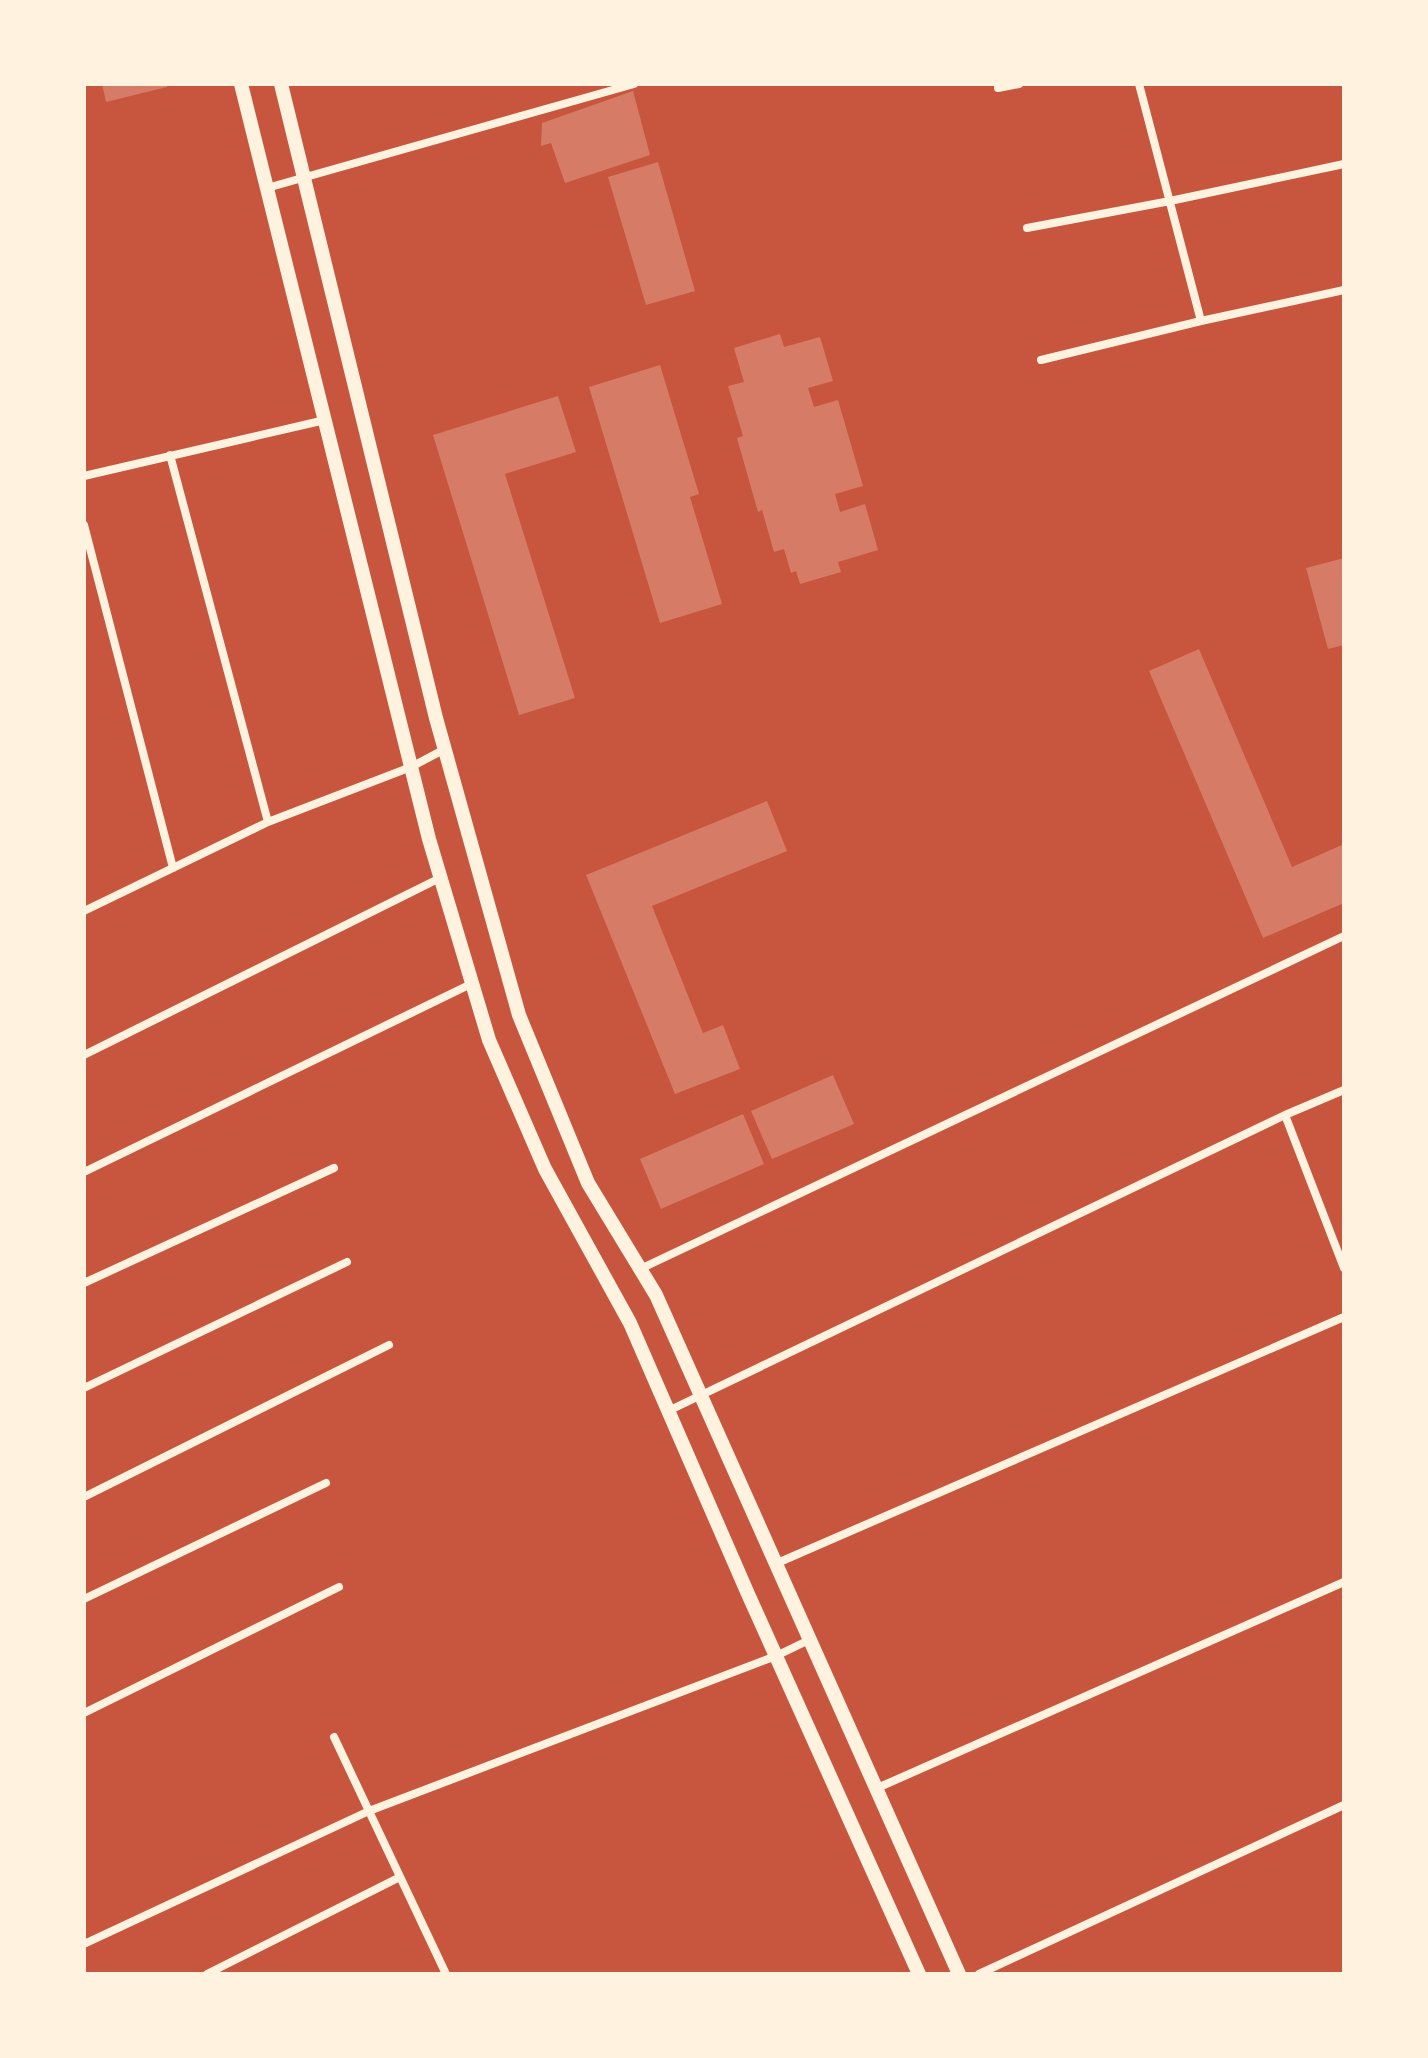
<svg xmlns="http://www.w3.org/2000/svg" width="1428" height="2058" font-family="Cabin,sans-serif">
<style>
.building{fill:#d67c66}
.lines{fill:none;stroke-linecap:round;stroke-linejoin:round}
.minor{stroke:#fff3e0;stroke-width:8}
.tertiary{stroke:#fff3e0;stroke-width:14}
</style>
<rect width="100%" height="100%" fill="#c8553d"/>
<path class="building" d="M102,84H167V87L106,102Z
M633,91L650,155L565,183L551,143L541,146L542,123Z
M658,162L695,291L646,305L608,177Z
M780,334L784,347L820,337L833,381L808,388L814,407L838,400L863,486L835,494L840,512L865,504L878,550L838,562L841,572L800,584L796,571L791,573L784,549L774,552L762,510L758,512L737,438L743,436L728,386L744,382L734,348Z
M660,365L699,494L690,497L722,604L660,623L589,387Z
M558,396L576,452L505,474L575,698L519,715L433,435Z
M1344,558V645L1328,649L1306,568Z
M1199,649L1292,867L1344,844V903L1263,938L1149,671Z
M767,801L787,851L652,906L703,1033L723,1025L740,1069L675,1094L586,875Z
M833,1075L854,1124L772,1159L751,1111Z
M743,1114L764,1164L661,1209L640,1159Z"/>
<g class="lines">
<path class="minor" d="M1139,84L1201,321
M998,88L1019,84
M267,188L634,84
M1027,228L1170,201L1344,164
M1041,360L1201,321L1344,290
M170,455L268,822
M84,476L325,420
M84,525L173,868
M84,911L268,822L411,767L445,749
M84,1055L440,878
M1285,1115L1344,1268
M84,1172L471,984
M640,1269L1344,936
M84,1283L334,1168
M84,1388L347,1262
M668,1411L1285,1115L1344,1090
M84,1497L389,1345
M775,1564L1344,1317
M84,1599L326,1483
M84,1713L339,1587
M334,1737L446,1974
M875,1789L1344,1582
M84,1944L369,1811L776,1656L809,1640
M207,1974L400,1877
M979,1974L1344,1805"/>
<path class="tertiary" d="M241,84L429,839L489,1040L545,1169L630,1323L748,1594L919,1974
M281,84L436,718L519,1015L588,1183L656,1295L959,1974"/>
</g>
<rect width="1428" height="2058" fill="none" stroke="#fff3e0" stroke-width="172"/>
</svg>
